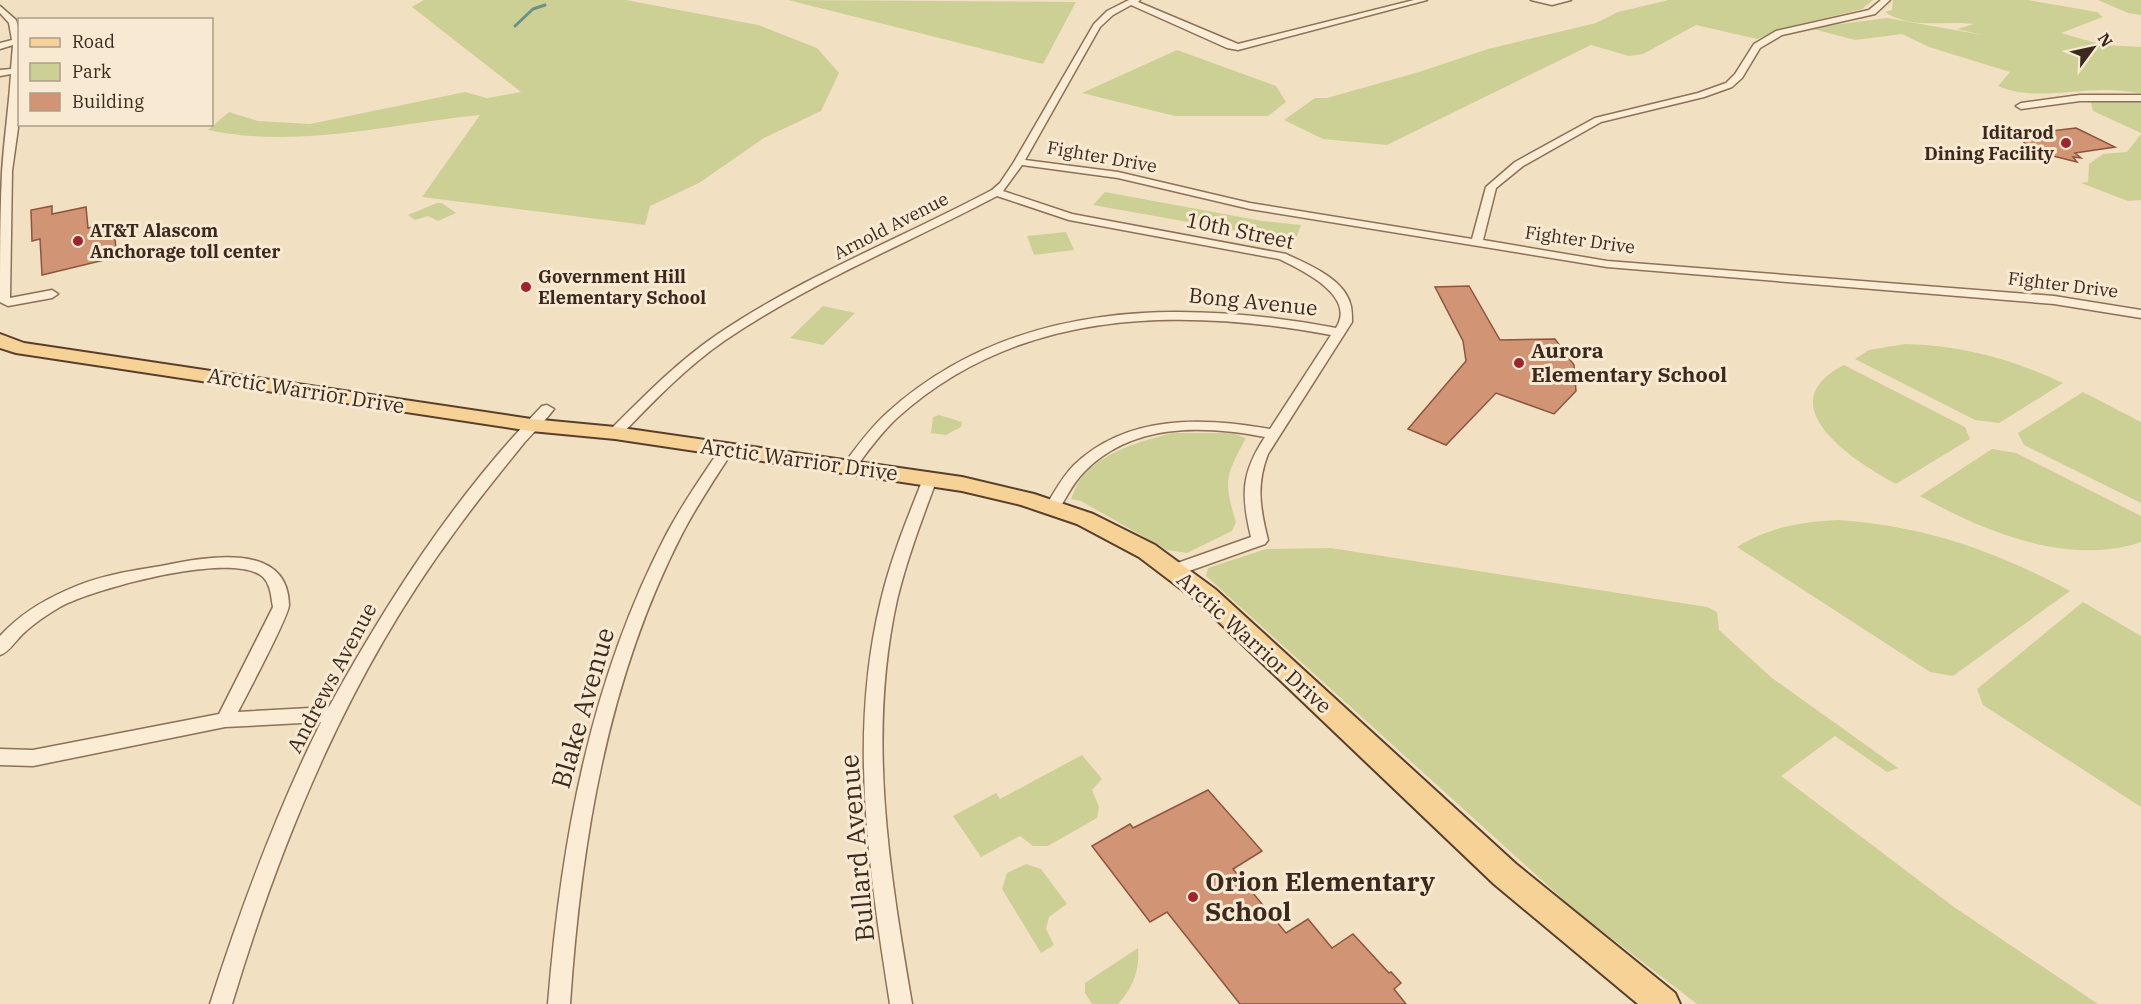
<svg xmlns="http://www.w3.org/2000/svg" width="2141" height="1004" font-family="'IBM Plex Serif',serif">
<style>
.green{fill:#cdd095}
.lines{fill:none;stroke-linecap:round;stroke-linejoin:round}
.stream{stroke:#6a9285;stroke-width:3}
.building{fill:#d19575;stroke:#8d563c;stroke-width:1.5}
.street-casing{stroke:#8c7058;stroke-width:3}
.primary-casing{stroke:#593e2c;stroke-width:4}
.street{fill:#fbedd5;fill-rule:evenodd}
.primary{fill:#f6d297;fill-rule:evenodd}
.poi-dot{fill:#9f242d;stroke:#f8ead2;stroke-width:2}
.labels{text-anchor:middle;stroke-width:6;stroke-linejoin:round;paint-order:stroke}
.far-poi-label{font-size:18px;font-weight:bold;fill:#3b291d;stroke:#f8ead2;text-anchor:start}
.far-street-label{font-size:18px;fill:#3b291d;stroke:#f8ead2}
.street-label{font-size:21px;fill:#3b291d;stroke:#f8ead2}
.poi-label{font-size:21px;font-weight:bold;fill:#3b291d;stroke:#f8ead2;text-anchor:start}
.near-street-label{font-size:26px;fill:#3b291d;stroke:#f8ead2}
.near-poi-label{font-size:26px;font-weight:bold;fill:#3b291d;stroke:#f8ead2;text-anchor:start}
</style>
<rect width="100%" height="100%" fill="#f1e0c2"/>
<path class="green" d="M424,0H626L758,25L817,48L839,73L821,111L764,138L699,183L650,206L645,225L422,197L480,115C390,124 298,149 208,130L229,112L258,121L310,124L465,92L487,98L521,92L412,7Z
M788,0L1076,2L1043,64Z
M1669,0H1873L1862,9L1781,29L1757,39L1696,25L1643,54L1629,56L1591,45L1387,145L1323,139L1284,120L1315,98H1327L1419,72L1488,49L1596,23L1618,12Z
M1893,0H2028L2097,12L2103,17L2061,33L2103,45L2141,47V93C2130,92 2119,90 2109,90C2072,89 2032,101 1998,86L2010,72L1929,47L1902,34L1855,40L1809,28L1887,18L1983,35L1957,29L1974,24C1945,20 1911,30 1885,12L1892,10Z
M2098,0H2141V15L2128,13Z
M1177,50L1276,86L1286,102L1268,116H1175L1082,93Z
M2091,102H2141V133L2093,111Z
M2141,134V200L2128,201L2081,183L2088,182L2089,164L2103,154L2127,152Z
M1105,192L1262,221L1301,225L1295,241L1093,205Z
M437,203H442L456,213L438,221L428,216L415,220L408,215Z
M1066,232L1074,250L1034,255L1027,236Z
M823,306L855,313L823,345L790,338Z
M1905,344C1961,345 2012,359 2063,383L1999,423L1975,420L1855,359L1869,350Z
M1844,365L1965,427L1970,439L1896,484C1855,462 1766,405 1844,365Z
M2083,392L2141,422V503L2024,445L2018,433Z
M939,415L962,422L961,427L946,435L931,433L933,417Z
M1172,433H1232L1246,438C1226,475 1223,481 1236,522L1232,531L1187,553L1167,550L1081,501L1071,499C1074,492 1077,483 1081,478C1102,452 1141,441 1172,433Z
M1992,449L2016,453L2141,516V542C2069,567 1983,531 1920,496Z
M1838,520C1925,526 1993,550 2070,591L1953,676L1930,672L1737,547C1769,527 1801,522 1838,520Z
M1331,548L1707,607L1717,612L1719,630L1772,678L1898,768L1887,772L1835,736L1781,776L1954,907L2098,1004H1697L1576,911L1206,576L1208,568L1266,549Z
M2083,602L2141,636V807L1983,705L1977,689Z
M1082,755L1102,779L1092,790L1099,807L1097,818L1048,846H1033L1020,836L981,857L953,816L996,793L1000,799Z
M1026,864L1041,869L1067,904L1049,917L1046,929L1054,945L1041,953L1002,889L1007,873Z
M1138,948C1140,970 1133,987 1118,1004H1092L1085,993V983Z"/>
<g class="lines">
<path class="stream" d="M515,26L533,9L545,5"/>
</g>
<path class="building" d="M2076,128L2115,147L2075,153L2081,158L2073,157L2077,162L2041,153L2027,145L2016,135Z
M52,206V214L86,207L88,228L113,222L117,257L42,275L40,239L32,241L31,210Z
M1469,286L1500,340L1555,339L1574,365L1576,391L1554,414L1496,393L1446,445L1408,429L1466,361L1463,341L1435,287Z
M1208,790L1262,851L1233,869L1286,933L1308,919L1332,948L1353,934L1389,973L1391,972L1401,983L1394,989L1406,1004H1240L1167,912L1150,922L1092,846L1130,824L1133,828Z"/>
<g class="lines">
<defs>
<path id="street" d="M1129,0H1140L1138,2L1238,44L1414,0H1427L1238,50L1227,48L1131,5L1113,15L1100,27L1025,160L1118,172L1250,203L1472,239L1486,187L1515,162L1595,118L1698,93L1726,83L1735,74L1754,44L1776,31L1869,10L1881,0H1890L1875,14L1782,35L1760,48L1742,78L1732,87L1704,97L1601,122L1523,166L1496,188L1483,240L1607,261L2054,296L2141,310V318L2054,304L1607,267L1250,209L1118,178L1022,165L1003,191L1072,214L1286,254C1307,264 1343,278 1350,303C1352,308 1352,316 1352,322L1268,454C1256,485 1260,508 1268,540L1265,544L1175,576L1169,574L1167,570L1169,566L1251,537C1241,495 1241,473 1265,437C1202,425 1132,423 1084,472C1073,483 1066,498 1058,511L1053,512L1045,507C1054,493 1062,477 1074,465C1127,414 1203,417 1270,429L1331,335C1180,307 1018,308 897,418C881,433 867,452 854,470H844L842,467L844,464C857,446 871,427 888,412C1013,300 1180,299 1336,328C1357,296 1302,270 1279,259L1069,220L997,196C906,244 809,283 724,341C685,368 653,402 620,436H610L608,433L610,430C643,397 676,363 715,336C801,277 900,239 992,190L1000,183L1014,162L1094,24L1107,11Z
M1531,0H1571L1552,5Z
M0,6L16,20L20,33L18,128L12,171L10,298L52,290L58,294L52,298L8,306L0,302C0,259 0,215 2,172C4,139 9,107 11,74L0,76V70L11,69L13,45L0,49V43L12,40L9,23L0,13Z
M2080,95H2141V101H2080L2021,109L2016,106L2021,103Z
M547,405L554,409C545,421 534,432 524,443C500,473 476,502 454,533C350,674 282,837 232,1004H210C241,907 276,813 321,722L225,727L33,766L0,765V749L33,750L219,714L273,607C271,597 271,585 263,577C233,550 93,589 60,607C48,614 36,622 26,631C17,638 10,652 0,655V636C19,615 42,601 67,590C97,576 129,571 161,566C201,558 288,539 289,605C289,616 246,696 238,712L329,707C388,600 456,494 542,406Z
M727,445L734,449C716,477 697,505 682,534C607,680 581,842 570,1004H548C561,841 590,681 666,535C682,504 703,475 722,446Z
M930,474L937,479C922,519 907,559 897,600C867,736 889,869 912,1004H890C869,869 848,735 881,600C891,558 907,519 923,479Z"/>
<path id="primary" d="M0,334L24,343L531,419L615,427L962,477L1034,494L1093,514L1155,545L1215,589L1516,864L1675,993L1680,1004H1638L1494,884L1197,601L1139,557L1077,524L1021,505L962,491L615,439L531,431L16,353L0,348Z"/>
</defs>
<use href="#street" class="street-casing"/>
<use href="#primary" class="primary-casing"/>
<use href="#street" class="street"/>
<use href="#primary" class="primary"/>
</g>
<g class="poi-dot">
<circle cx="2066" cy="143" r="6"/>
<circle cx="78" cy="241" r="6"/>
<circle cx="526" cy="287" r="6"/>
<circle cx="1519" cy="363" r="6"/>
<circle cx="1193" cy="897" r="6"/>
</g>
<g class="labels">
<g class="far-poi-label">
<text x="2054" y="139" text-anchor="end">Iditarod<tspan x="2054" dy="21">Dining Facility</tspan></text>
<text x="90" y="237">AT&amp;T Alascom<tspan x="90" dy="21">Anchorage toll center</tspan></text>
<text x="538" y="283">Government Hill<tspan x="538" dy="21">Elementary School</tspan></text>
</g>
<g class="far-street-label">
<text transform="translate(1102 157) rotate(10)" y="6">Fighter Drive</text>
<text transform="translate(891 226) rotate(-27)" y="6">Arnold Avenue</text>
<text transform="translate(1580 240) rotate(8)" y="6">Fighter Drive</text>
<text transform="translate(2063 285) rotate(7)" y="6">Fighter Drive</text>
</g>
<g class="street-label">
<text transform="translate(1240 231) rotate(12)" y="7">10th Street</text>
<text transform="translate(1253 302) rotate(6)" y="7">Bong Avenue</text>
<text transform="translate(306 391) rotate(9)" y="7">Arctic Warrior Drive</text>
<text transform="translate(799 460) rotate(8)" y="7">Arctic Warrior Drive</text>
<text transform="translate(1254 643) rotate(42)" y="7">Arctic Warrior Drive</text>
<text transform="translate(332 678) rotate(-62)" y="7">Andrews Avenue</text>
</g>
<g class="poi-label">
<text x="1531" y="358">Aurora<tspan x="1531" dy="24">Elementary School</tspan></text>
</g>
<g class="near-street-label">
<text transform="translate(583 708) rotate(-74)" y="9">Blake Avenue</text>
<text transform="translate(857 848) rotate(-95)" y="9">Bullard Avenue</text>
</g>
<g class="near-poi-label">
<text x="1205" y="891">Orion Elementary<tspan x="1205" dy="30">School</tspan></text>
</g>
</g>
<rect x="18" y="18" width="195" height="108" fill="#f8ead2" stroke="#ac9d8a" stroke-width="1.5"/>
<rect x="30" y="38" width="30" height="9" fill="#f6d297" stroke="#ac9d8a" stroke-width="1.5"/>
<text x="72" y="48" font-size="18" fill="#3b291d">Road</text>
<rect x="30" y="63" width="30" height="18" fill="#cdd095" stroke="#ac9d8a" stroke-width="1.5"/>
<text x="72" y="78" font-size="18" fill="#3b291d">Park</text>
<rect x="30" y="93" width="30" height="18" fill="#d19575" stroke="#ac9d8a" stroke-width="1.5"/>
<text x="72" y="108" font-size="18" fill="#3b291d">Building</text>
<g transform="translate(2093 48) rotate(57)" stroke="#f8ead2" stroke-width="4.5" paint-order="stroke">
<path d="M0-4.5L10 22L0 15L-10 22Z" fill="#3b291d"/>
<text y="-9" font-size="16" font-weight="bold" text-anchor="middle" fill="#3b291d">N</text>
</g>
</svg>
